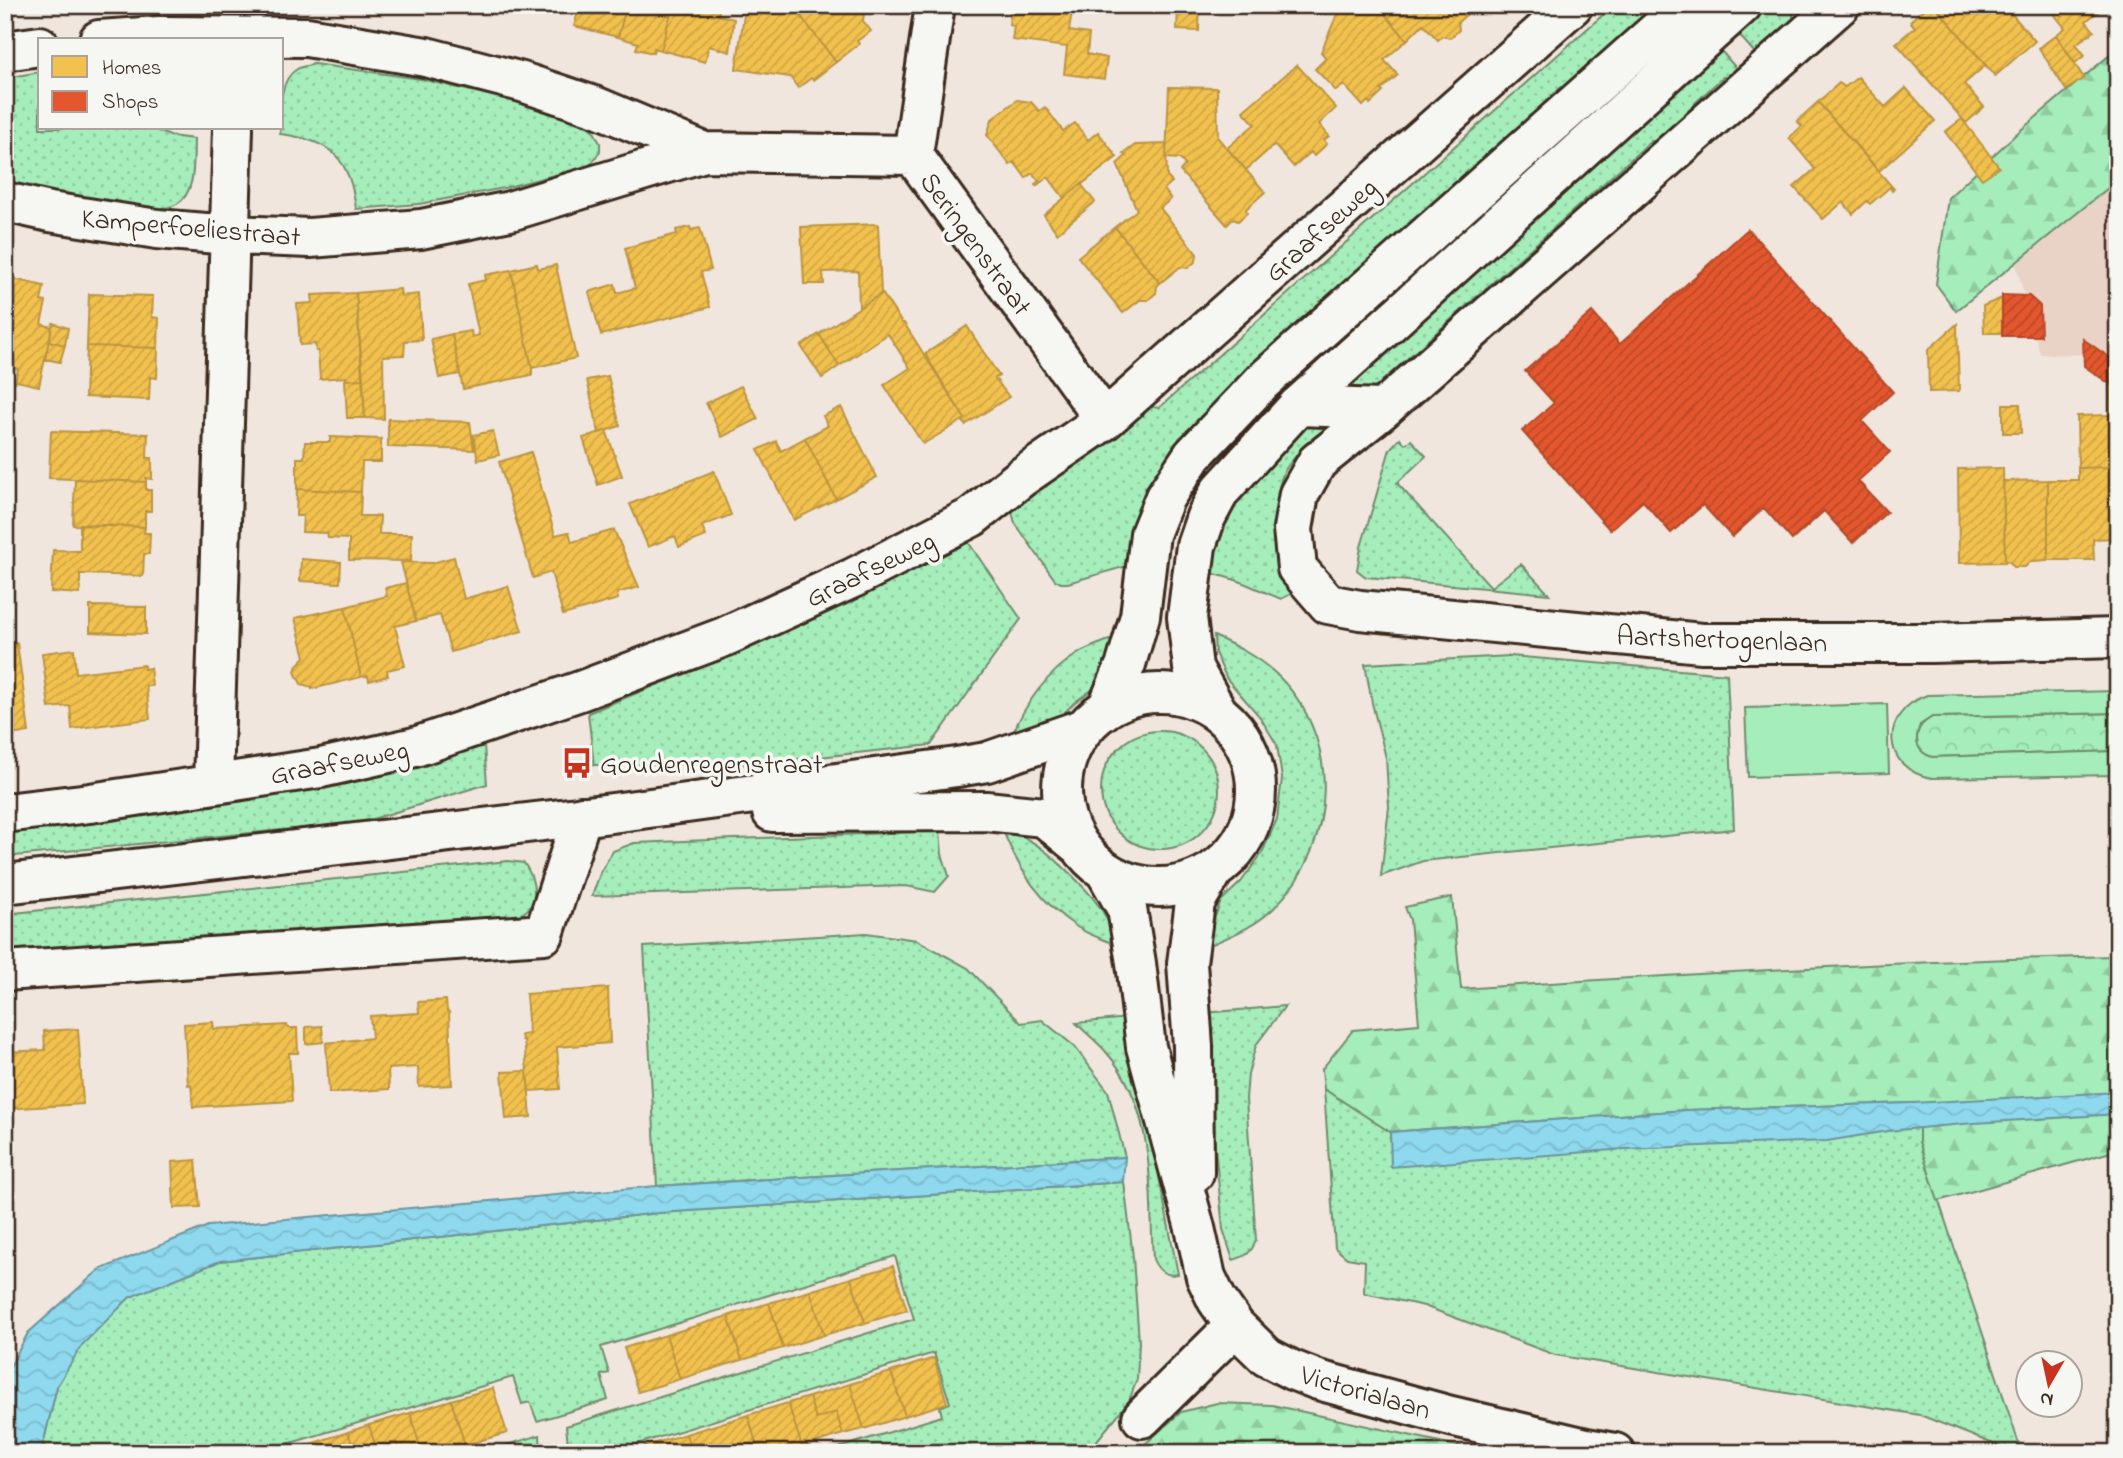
<svg xmlns="http://www.w3.org/2000/svg" width="2123" height="1458" font-family="'Indie Flower',sans-serif">
<style>
.built{fill:#e9d3c6}
.grass{fill:url(#grass-dots);stroke:#708c6c;stroke-width:2}
.forest{fill:url(#forest-firs);stroke:#708c6c;stroke-width:2}
.park{fill:url(#park-crowns);stroke:#708c6c;stroke-width:2}
.garden{fill:#a5edba;stroke:#708c6c;stroke-width:2}
.water{fill:url(#water-waves);stroke:#6d939b;stroke-width:2}
.homes{fill:url(#homes-hatch);stroke:#bb9440;stroke-width:2}
.shops{fill:url(#shops-hatch);stroke:#b14a29;stroke-width:2}
.lines{fill:none;stroke-linecap:round;stroke-linejoin:round}
.minor-casing{stroke:#3b2a1e;stroke-width:44}
.tertiary-casing{stroke:#3b2a1e;stroke-width:44}
.minor{stroke:#f6f6f2;stroke-width:38}
.tertiary{stroke:#f6f6f2;stroke-width:38}
.labels{text-anchor:middle;stroke-width:7;stroke-linejoin:round;paint-order:stroke}
.street-label{font-size:28px;fill:#3b2a1e;stroke:#f6f6f2}
.poi-label{font-size:28px;fill:#3b2a1e;stroke:#f6f6f2;text-anchor:start}
</style>
<defs>
<pattern id="grass-dots" width="8" height="8" patternUnits="userSpaceOnUse" patternTransform="scale(1.75)"><rect width="8" height="8" fill="#a5edba"/><path d="M2 2h.1M6 6h.1" fill="none" stroke="#8fcb9f" stroke-width="1.8" stroke-linecap="round"/></pattern>
<pattern id="forest-firs" width="22" height="20" patternUnits="userSpaceOnUse" patternTransform="scale(1.75)"><rect width="22" height="20" fill="#a5edba"/><path d="M5 1l3.5 6h-7zM16 11l3.5 6h-7z" fill="#8fcb9f"/></pattern>
<pattern id="park-crowns" width="20" height="18" patternUnits="userSpaceOnUse" patternTransform="scale(1.75)"><rect width="20" height="18" fill="#a5edba"/><path d="M2 6a3 3 0 1 1 6 0M12 15a3 3 0 1 1 6 0" fill="none" stroke="#8fcb9f"/></pattern>
<pattern id="water-waves" width="16" height="10" patternUnits="userSpaceOnUse" patternTransform="scale(1.75)"><rect width="16" height="10" fill="#8ed9ee"/><path d="M0 5q4-4 8 0t8 0" fill="none" stroke="#7bbacc"/></pattern>
<pattern id="homes-hatch" width="6" height="6" patternUnits="userSpaceOnUse" patternTransform="scale(1.75)"><rect width="6" height="6" fill="#f2c14e"/><path d="M-1 1l2-2M0 6l6-6M5 7l2-2" fill="none" stroke="#d0a644"/></pattern>
<pattern id="shops-hatch" width="6" height="6" patternUnits="userSpaceOnUse" patternTransform="scale(1.75)"><rect width="6" height="6" fill="#e4572e"/><path d="M-1 1l2-2M0 6l6-6M5 7l2-2" fill="none" stroke="#ba4827"/></pattern>
</defs>
<rect width="100%" height="100%" fill="#f0e6de"/>
<filter id="ink" filterUnits="userSpaceOnUse"><feTurbulence type="fractalNoise" baseFrequency=".0143" numOctaves="2"/><feDisplacementMap in="SourceGraphic" scale="14" xChannelSelector="R" yChannelSelector="G"/><feConvolveMatrix kernelMatrix="1 2 1 2 8 2 1 2 1" color-interpolation-filters="sRGB"/></filter>
<g filter="url(#ink)">
<path class="built" d="M2118,168V355L2040,354L2013,253Z"/>
<path class="grass" d="M1614,5H1664L1252,374L1127,566L1068,583H1061L1055,580L1015,523L1012,512L1015,502L1140,405L1159,408Z
M1756,5H1790L1793,14V23L1761,60L1733,28Z
M1716,45L1743,76L1723,77L1695,103L1693,110L1658,141H1651L1381,382L1379,388H1342Z
M314,64L421,79L513,101L587,126L593,130L600,143V151L592,163L586,167L562,173L504,188L419,204L356,209C350,158 331,140 280,134C281,115 277,81 297,69C302,66 309,66 314,64Z
M40,72V128H151L170,136L194,139C193,159 197,192 177,204C172,207 165,208 160,209L53,194L5,182V78Z
M1300,423L1330,426C1316,438 1292,456 1284,472C1273,496 1275,543 1280,569C1282,578 1287,586 1291,594L1281,599L1239,581L1208,572L1212,548L1233,500Z
M1400,438L1405,444L1411,440L1426,456L1397,483L1491,587L1521,564L1549,594L1366,577L1357,570L1361,547L1390,449Z
M964,536L1021,619L931,745L754,764L594,765L588,713L735,653Z
M1119,636L1096,687L1075,702L1058,719L1011,738C1024,705 1047,672 1079,653C1091,646 1106,642 1119,636Z
M1214,636C1236,646 1256,656 1274,672C1343,735 1338,844 1274,908C1256,926 1233,935 1210,945L1213,922L1221,901L1241,882L1262,853L1277,819L1282,778L1277,745L1260,717L1227,679L1215,653Z
M1510,656L1727,674L1734,829L1423,861L1381,876L1389,807L1386,758L1372,703L1365,664Z
M1101 790a59 59 0 1 1 118 0a59 59 0 1 1-118 0Z
M484,746L487,784L363,822L5,857V829L418,764Z
M940,831L942,854L949,876L935,892L906,886L592,896L601,871L613,851L634,843Z
M1004,833C1009,834 1015,834 1020,836C1044,844 1099,898 1108,922C1110,928 1111,937 1112,943C1100,938 1087,934 1077,927C1041,903 1020,872 1004,833Z
M508,861L524,863C533,876 538,893 530,907C527,911 520,915 516,918L5,955V914Z
M866,933L917,940L968,968L1021,1023L1042,1020L1074,1046L1108,1091L1125,1157L657,1186L644,947Z
M1285,1006L1256,1045L1248,1074L1246,1099L1256,1240C1251,1254 1246,1256 1233,1260L1223,1229L1208,1075L1204,1013Z
M1128,1018L1178,1274C1165,1277 1157,1269 1153,1259C1149,1189 1156,1109 1107,1053C1098,1042 1086,1033 1076,1023Z
M1324,1089L1391,1132L1686,1110L1919,1128V1141L2022,1453H2016L1920,1415L1555,1355L1424,1306L1364,1293L1365,1261L1347,1258L1335,1248Z
M1124,1182L1133,1257L1139,1342L1137,1379L1129,1401L1087,1453H822L942,1416L940,1407L950,1403L934,1353L608,1453H569L566,1426L914,1319L895,1256L601,1347L609,1373L601,1375L608,1400L537,1421L530,1402L522,1404L513,1377L257,1453H41L57,1386L81,1345L130,1297L220,1261L659,1213Z
M540,1435L541,1453H480Z"/>
<path class="forest" d="M2118,48V180L1956,311L1936,284L1948,198L2015,135Z
M1452,897L1461,989C1680,974 1898,961 2118,956V1150L1938,1201L1919,1141V1128L1911,1103L1686,1110L1390,1132L1324,1089L1322,1069L1353,1030L1419,1024L1410,920L1405,907Z
M1217,1403L1272,1405L1490,1453H1135L1181,1412Z"/>
<path class="park" d="M2118,713V751L1932,757L1924,754L1918,747C1915,732 1919,724 1932,717Z"/>
<path class="garden" d="M2118,691V713L1932,717L1920,725C1914,740 1916,752 1932,757L2118,751V775L1932,778C1881,770 1879,712 1927,695Z
M1887,704L1889,773L1748,777L1745,708Z"/>
<path class="water" d="M2118,1092V1114L1974,1123L1888,1131L1827,1141L1626,1149L1391,1167L1390,1132L1686,1110L1912,1103Z
M1125,1157L1123,1182L659,1213L220,1261L130,1297L82,1345L57,1386L41,1453H5V1376L28,1333L99,1270L208,1226L657,1186Z"/>
<path class="homes" d="M491,5H539L537,15Z
M580,5H627L618,37L574,26Z
M627,5H673L661,50L654,48L653,53L636,49L638,43L618,37Z
M673,5H720L718,15L734,19L730,52L709,46L705,62L661,50Z
M780,5H792L836,62L813,80L811,78L798,88L790,77L736,69L745,8L763,10L768,15Z
M804,5H865L863,21L871,31L857,41L859,44L836,62L797,11Z
M1011,5H1073L1069,31L1089,34L1087,54L1107,58L1104,79L1064,74L1067,47L1012,40L1014,26L1009,25Z
M1178,5H1200L1199,31L1177,30Z
M1341,5H1377L1407,40L1384,60L1398,75L1381,90L1383,92L1370,104L1368,101L1363,106L1344,85L1336,91L1315,69L1326,58L1321,52Z
M1377,5H1469L1473,9L1458,22L1459,30L1450,38L1442,36L1438,40L1423,24L1407,40Z
M1928,5H1934L1986,65L1964,84L1984,107L1966,123L1896,43L1915,27L1910,21Z
M1934,5H2004L2035,41L1995,76Z
M2054,5H2107L2086,21L2094,31L2076,44L2085,55L2075,63L2056,35L2065,28L2050,9Z
M2056,35L2084,78L2066,90L2039,48Z
M1297,65L1336,108L1319,124L1329,136L1324,140L1327,144L1314,156L1311,152L1294,167L1274,145L1246,170L1227,148L1255,124L1243,111Z
M1858,77L1885,107L1906,88L1935,121L1879,171L1818,102L1839,83L1845,87Z
M1169,87L1217,88L1218,138L1265,192L1246,209L1247,213L1238,221L1233,219L1227,225L1180,171L1185,165L1180,159L1166,158Z
M1017,100L1031,102L1039,111L1045,107L1063,131L1075,123L1088,140L1098,132L1117,157L1064,198L1048,177L1036,186L1035,184L1039,181L1032,173L1026,178L1014,162L1010,165L987,135L992,119Z
M1818,102L1894,189L1892,191L1890,187L1870,204L1867,201L1853,214L1843,202L1823,219L1794,187L1815,169L1789,138L1802,126L1797,121Z
M1962,119L1999,167L1982,179L1945,132Z
M1166,144L1167,177L1172,182L1164,189L1171,199L1160,208L1197,254L1196,261L1188,268L1180,267L1160,283L1115,227L1137,210L1117,164L1126,156L1123,154L1135,145Z
M1081,184L1095,202L1057,233L1044,215Z
M878,224L881,294L859,308L858,271L823,272L824,284H804L801,227Z
M690,227L691,230L700,228L711,270L701,272L710,307L601,335L589,292L615,284L617,293L635,288L625,248L677,234L676,230Z
M1115,227L1160,283L1157,286L1156,293L1148,300H1140L1123,313L1078,257Z
M537,264L538,269L556,265L576,358L532,368L511,270Z
M511,270L532,368V375L463,389L452,334L471,331L472,337L479,335L468,284L486,280L485,275Z
M5,277L44,286L41,301L46,302L41,324L52,327L39,386L17,381L15,382L18,369L5,366Z
M400,289L401,296L419,294L422,340L405,341L404,355L383,356L384,419L365,418L356,293Z
M356,293L363,379L346,380V377L320,379L318,351H316L315,344L300,345L297,304L313,303L312,295Z
M882,293L902,323H904L965,419L923,444L884,385L910,368L888,334L839,366L819,334Z
M89,294L153,296L152,317L159,318L158,348L87,346Z
M2002,298V333H1984L1983,306Z
M53,323L68,328L65,345L49,341Z
M1957,324L1959,391L1929,392L1928,350Z
M967,326L999,376L995,378L1009,397L965,425L963,421L965,419L925,354Z
M452,334L460,374L439,378L431,339Z
M819,334L839,366L822,378L801,346Z
M49,341L65,345L60,362L45,359Z
M87,346L158,348L157,378L150,377L149,400L85,397Z
M2109,358H2118V430H2111Z
M608,376L620,426L599,433L587,380Z
M363,379L365,418H347L345,380Z
M741,386L758,419L722,437L706,403Z
M2003,404H2020L2021,433H2003Z
M841,407L877,477L836,499L805,438L828,426L823,416Z
M2110,415L2112,467L2078,468L2077,416Z
M388,419L470,422L474,450L388,447Z
M606,430L622,476L598,485L583,438Z
M51,431L148,434L147,458H152V479L146,478V482L49,478Z
M493,431L499,455L478,460L473,435Z
M330,437L381,439V462H362L361,492L297,489V458H304L305,442H330Z
M805,438L836,499L794,520L758,450L776,441L781,451Z
M531,452L555,535L569,532L572,542L614,530L639,587L617,593L618,599L563,615L551,572L533,578L499,462Z
M2112,467L2113,538L2093,539L2094,560H2048V480H2078V468Z
M2003,468L2005,562L1959,563L1958,469Z
M714,471L731,515L702,526L706,536L679,547L675,536L648,547L630,504Z
M75,479L146,482V490H151V511H145V527L73,525Z
M2048,480V560L2031,561L2025,567H2014L2009,561L2005,562L2003,481Z
M297,489L361,492L360,516H380L379,534H412L411,561L349,560V539L328,538L327,533L302,532L303,516H296Z
M80,524L145,527L144,533H150L149,554H144L143,576L80,574V594L51,592L53,550L80,551Z
M454,557L464,599L508,586L522,631L451,652L440,615L416,621L401,562L432,563Z
M301,559L341,562L340,583L300,581Z
M406,583L416,621L395,626L405,666L387,670L388,676L369,681L368,676L361,677L345,607L387,596L385,588Z
M90,606L146,607V634L90,632Z
M345,607L361,677L312,689V687L301,684L295,672L297,665L305,657L295,618Z
M17,643L29,732L5,736V645Z
M74,649L76,673L144,665V669L150,668L152,686H146L150,719L72,729L70,706L49,708L42,653Z
M608,988L610,1043L557,1047L560,1089L529,1091L524,1040H522L521,1035L529,1034L526,994Z
M446,1000L447,1011L449,1012L452,1085L419,1087L418,1067L388,1069L389,1089L329,1093L326,1043L372,1038L370,1016L419,1013L418,1002Z
M213,1022L214,1029L287,1025L288,1028H297L298,1053H289L292,1101L193,1107L191,1084L188,1085L184,1024Z
M322,1026L323,1042L306,1044V1027Z
M78,1029L83,1104L5,1109V1052L45,1050L44,1031Z
M527,1071L531,1117L506,1119L502,1072Z
M196,1160L200,1207L174,1208L172,1162Z
M893,1266L907,1310L865,1323L851,1278Z
M851,1278L865,1323L824,1335L810,1291Z
M810,1291L824,1335L783,1348L769,1303Z
M769,1303L783,1348L742,1360L728,1316Z
M728,1316L742,1360L680,1379L666,1335Z
M666,1335L680,1379L638,1392L624,1348Z
M934,1358L947,1403L905,1416L891,1372Z
M891,1372L905,1416L864,1429L850,1384Z
M850,1384L864,1429L843,1434L836,1412L816,1419L809,1397Z
M493,1388L507,1433L465,1445L451,1400Z
M809,1397L816,1419L836,1412L843,1434L802,1447L788,1403Z
M451,1400L465,1445L441,1453H422L410,1413Z
M788,1403L802,1447L784,1453H759L748,1415Z
M410,1413L422,1453H400L396,1442L376,1448L369,1425Z
M748,1415L759,1453H692L686,1434Z
M369,1425L376,1448L396,1442L400,1453H355L348,1432Z
M348,1432L355,1453H310L307,1445Z
M686,1434L692,1453H647L645,1446Z
M307,1445L310,1453H279Z"/>
<path class="shops" d="M1748,229L1893,392L1862,421L1890,452L1858,481L1887,512L1853,543L1824,511L1792,540L1764,508L1732,537L1703,505L1671,533L1643,501L1610,530L1522,431L1554,403L1525,371L1592,312L1620,344Z
M2002,295L2029,296L2040,306L2041,336H2002Z
M2083,339L2109,357L2110,384L2084,366Z"/>
<g class="lines">
<defs>
<path id="minor" d="M935,5L913,155L1105,420
M1840,5L1383,409L1317,462L1299,494L1293,529L1297,568L1328,604L1360,610L1702,643H1931L2118,638
M99,40L159,36L307,37L426,57L522,82L597,107L704,152
M5,51L40,46
M5,202L50,212L157,229L230,235L310,238L421,229L510,211L704,152L913,155
M1298,406L1383,409
M213,784L233,128
M5,813L90,803L321,768L415,747L580,691L724,637L853,578L972,517L1022,477L1105,420L1573,5
M5,971L544,934L582,816
M1142,1418L1235,1326"/>
<path id="tertiary" d="M1062 790a97 97 0 1 1 194 0a97 97 0 1 1-194 0Z
M1108,706L1126,664L1140,616L1150,534L1165,497L1193,455L1262,382L1686,5
M1217,711L1193,668L1187,617L1196,546L1206,517L1220,491L1298,406L1742,5
M772,812L986,811L1044,817L1077,844
M1106,872L1127,909L1136,963L1146,1047L1195,1228L1206,1277L1217,1300L1235,1326L1267,1357L1292,1370L1318,1380L1451,1416L1586,1448L1615,1453
M5,884L612,813L957,767L987,762L1082,729
M1194,1173L1193,1046L1187,963L1195,902L1213,872"/>
</defs>
<use href="#minor" class="minor-casing"/>
<use href="#tertiary" class="tertiary-casing"/>
<use href="#minor" class="minor"/>
<use href="#tertiary" class="tertiary"/>
</g>
</g>
<defs>
<symbol id="bus-bare" viewBox="-9 -9 18 18"><path d="M-5-6H5V4H4V6H2V4H-2V6H-4V4H-5ZM-3.5-4V0h7V-4ZM-3.5 1.2v1.5H-2V1.2ZM2 1.2v1.5H3.5V1.2Z" fill="#c8321e" stroke="#f6f6f2" stroke-width="2.5" paint-order="stroke"/></symbol>
</defs>
<g fill-rule="evenodd">
<use href="#bus-bare" x="555" y="741" width="44" height="44"/>
</g>
<g class="labels">
<g class="street-label">
<text transform="translate(191 226) rotate(5)" y="10">Kamperfoeliestraat</text>
<text transform="translate(1320 229) rotate(-42)" y="10">Graafseweg</text>
<text transform="translate(977 243) rotate(54)" y="10">Seringenstraat</text>
<text transform="translate(870 568) rotate(-26)" y="10">Graafseweg</text>
<text transform="translate(1722 638) rotate(2)" y="10">Aartshertogenlaan</text>
<text transform="translate(339 761) rotate(-11)" y="10">Graafseweg</text>
<text transform="translate(1366 1391) rotate(16)" y="10">Victorialaan</text>
</g>
<g class="poi-label">
<text x="600" y="773">Goudenregenstraat</text>
</g>
</g>
<rect width="2123" height="1458" fill="none" stroke="#f6f6f2" stroke-width="28"/>
<rect x="14" y="14" width="2095" height="1430" fill="none" stroke="#3b2a1e" stroke-width="2.5" filter="url(#ink)"/>
<rect x="38" y="38" width="245" height="91" fill="#f6f6f2" stroke="#aba49d" stroke-width="2"/>
<rect x="52" y="56" width="35" height="21" fill="#f2c14e" stroke="#aba49d" stroke-width="2"/>
<text x="102" y="74" font-size="21" fill="#3b2a1e">Homes</text>
<rect x="52" y="91" width="35" height="21" fill="#e4572e" stroke="#aba49d" stroke-width="2"/>
<text x="102" y="108" font-size="21" fill="#3b2a1e">Shops</text>
<g transform="translate(2049 1384) rotate(189)"><circle r="33" fill="#f6f6f2" stroke="#aba49d" stroke-width="2"/>
<path d="M0-5L12 26L0 18L-12 26Z" fill="#c8321e"/>
<text y="-10" font-size="19" font-weight="bold" text-anchor="middle" fill="#3b2a1e">N</text>
</g>
</svg>
